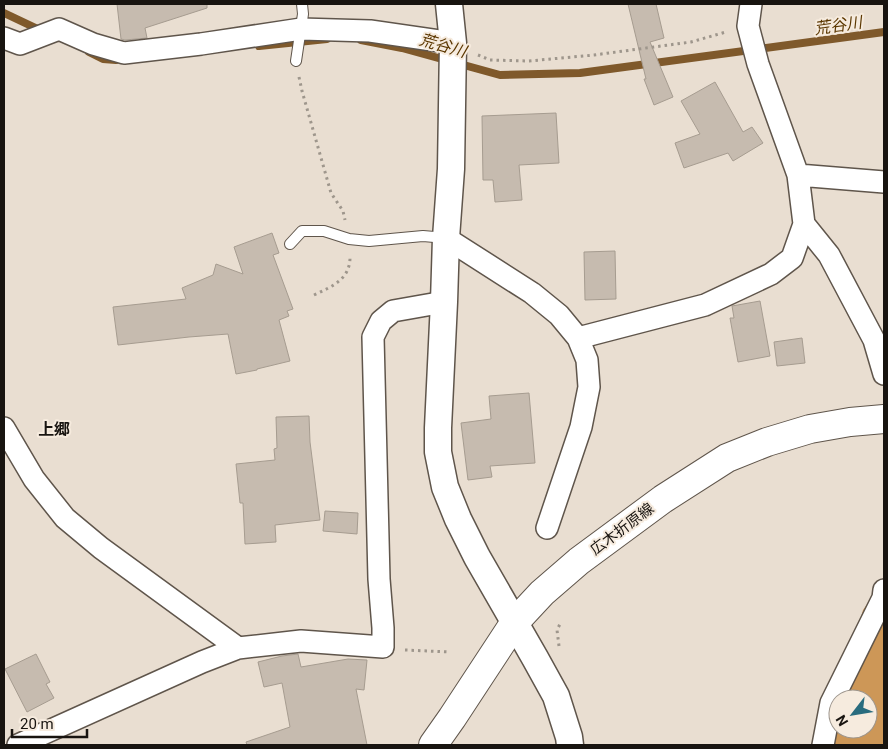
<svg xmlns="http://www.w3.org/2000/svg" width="888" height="749" font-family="Roboto,'Noto Sans JP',sans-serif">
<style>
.forest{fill:#cd9757}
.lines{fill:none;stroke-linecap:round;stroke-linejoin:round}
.stream{stroke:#7f592b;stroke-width:8}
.building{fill:#c6bbaf;stroke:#a69c90}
.service-casing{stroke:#5f554b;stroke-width:12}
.minor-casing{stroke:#5f554b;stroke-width:24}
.tertiary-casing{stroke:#5f554b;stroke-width:29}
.secondary-casing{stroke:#5f554b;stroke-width:30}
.path{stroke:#9e968c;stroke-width:3;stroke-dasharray:2.5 4;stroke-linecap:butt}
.service{stroke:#fff;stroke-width:10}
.minor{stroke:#fff;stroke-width:21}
.tertiary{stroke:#fff;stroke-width:26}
.secondary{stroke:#fff;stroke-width:28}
.labels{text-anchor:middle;stroke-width:4;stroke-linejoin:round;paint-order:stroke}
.street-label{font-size:15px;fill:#181410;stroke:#f6ebde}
.water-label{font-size:16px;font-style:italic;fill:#5b3701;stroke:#f6ebde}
.neighbourhood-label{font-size:16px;font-weight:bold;fill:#181410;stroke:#f6ebde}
</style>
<rect width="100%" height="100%" fill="#e9ded1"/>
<path class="forest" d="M884,580V745H834L838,718V729H868V699H841L845,675L863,610Z"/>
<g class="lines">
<path class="stream" d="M4,13L42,31
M361,40L402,48L500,75L580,73L884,32
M259,46L327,39
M89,52L103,59L116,60"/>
</g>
<path class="building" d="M117,4H207V8L145,28L147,38L125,40L121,39Z
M628,4H656L664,38L650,42L673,97L654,105L644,79H646Z
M715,82L743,132L752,127L763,143L733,161L728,153L684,168L675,143L700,134L681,101Z
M556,113L559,163L519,165L522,200L495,202L493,180H483L482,116Z
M272,233L279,253L273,255L293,309L287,311L289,316L279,320L290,361L257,369V370L236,374L228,334L189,337L118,345L113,307L186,299L182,288L213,275L216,264L243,274L234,247Z
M615,251L616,299L585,300L584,252Z
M760,301L770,356L738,362L730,318H734L732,306Z
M802,338L805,363L777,366L774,342Z
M529,393L535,463L490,466L492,477L468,480L461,423L491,419L489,396Z
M309,416L310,442L320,520L275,525L276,542L245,544L243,503H240L236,464L275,460L274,449L277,448L276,417Z
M325,511L358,513L357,534L323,531Z
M36,654L50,682L46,684L54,698L27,712L5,669Z
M298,654L301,667L348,659L367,660L364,690L356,689L367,745H247L246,742L290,727L282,683L264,687L258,662L282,656Z"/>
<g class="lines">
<defs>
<path id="service" d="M296,61L303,14L302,4
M290,244L302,231H324L349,239L369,241L423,236L446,238"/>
<path id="minor" d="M751,4L748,26L758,64L798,175
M4,38L20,44L59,29L93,44L124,53L201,44L301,29L370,31L453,43
M804,224L829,255L874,340L884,374
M446,238L532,293L559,315L578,338L587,360L589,387L581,427L547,528
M578,338L705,305L771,274L792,258L804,224L798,175L884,182
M4,428L34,479L65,518L101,548L238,648
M18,745L202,662L238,648L301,641L383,647V628L379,579L373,337L381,321L393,311L444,302
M823,745L831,703L883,598L884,590"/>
<path id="tertiary" d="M449,4L453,43L451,169L446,238L444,302L438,428V452L445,487L458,519L477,557L535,658L556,696L569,737L570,745"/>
<path id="secondary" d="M433,745L452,718L515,622L542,593L579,561L663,499L727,458L767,442L810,429L850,422L884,419"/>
</defs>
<use href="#service" class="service-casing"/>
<use href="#minor" class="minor-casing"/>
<use href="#tertiary" class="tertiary-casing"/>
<use href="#secondary" class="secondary-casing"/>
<path class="path" d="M478,55L490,60L529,61L594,55L691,42L726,32
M299,77L302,91L331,193L343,211L345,220
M314,295C333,286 351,279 350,255
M559,646L557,630L561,622
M405,650L450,652"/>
<use href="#service" class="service"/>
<use href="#minor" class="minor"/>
<use href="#tertiary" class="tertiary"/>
<use href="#secondary" class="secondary"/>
</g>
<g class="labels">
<g class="street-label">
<text transform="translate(622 529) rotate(-37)" y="5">広木折原線</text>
</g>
<g class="water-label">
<text transform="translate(838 25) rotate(-8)" y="6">荒谷川</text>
<text transform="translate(443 45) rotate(16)" y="6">荒谷川</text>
</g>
<g class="neighbourhood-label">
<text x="54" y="435">上郷</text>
</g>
</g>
<rect width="888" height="749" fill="none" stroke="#181410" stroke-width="10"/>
<g transform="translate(853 714) rotate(239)"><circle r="24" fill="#f6ebde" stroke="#9d958c"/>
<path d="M0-4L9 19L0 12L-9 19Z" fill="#296c7e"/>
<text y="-8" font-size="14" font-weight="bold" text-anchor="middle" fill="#181410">N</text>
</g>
<path d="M12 729v8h75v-8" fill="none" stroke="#181410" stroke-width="2.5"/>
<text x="20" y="729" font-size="15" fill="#181410" stroke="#f6ebde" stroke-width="4" paint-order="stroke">20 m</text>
</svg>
